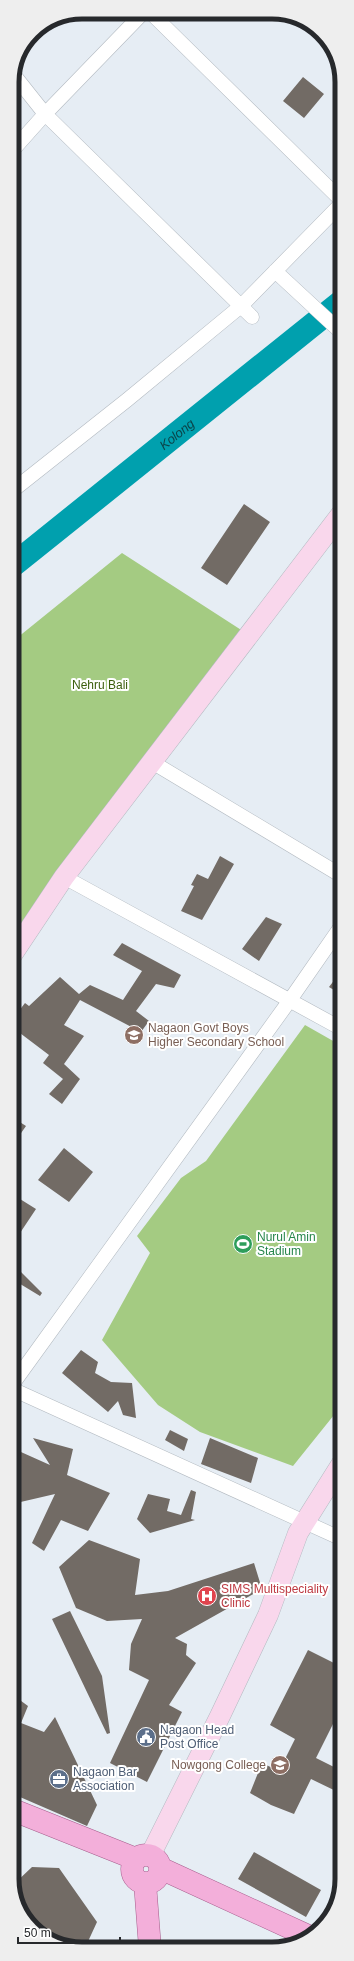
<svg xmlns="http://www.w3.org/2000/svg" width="354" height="1961" font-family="Arial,sans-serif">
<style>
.green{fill:#a4cb82}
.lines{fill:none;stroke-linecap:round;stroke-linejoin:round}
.river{stroke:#00a0ae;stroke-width:24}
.building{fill:#726b65}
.street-casing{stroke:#b3bac1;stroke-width:15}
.secondary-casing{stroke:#b3bac1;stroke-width:21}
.primary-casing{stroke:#a65e8d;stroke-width:23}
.street{stroke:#fff;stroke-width:14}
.secondary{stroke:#f9d7ec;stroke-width:20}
.primary{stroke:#f3afda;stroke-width:22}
.labels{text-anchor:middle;stroke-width:4;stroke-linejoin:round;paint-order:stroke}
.park-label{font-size:12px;fill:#3b5e0d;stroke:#fff}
.education-label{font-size:12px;fill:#785e54;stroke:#fff;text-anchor:start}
.leisure-label{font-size:12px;fill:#27864d;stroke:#fff;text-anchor:start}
.health-label{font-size:12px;fill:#be3a42;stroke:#fff;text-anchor:start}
.service-label{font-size:12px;fill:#4e5e75;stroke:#fff;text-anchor:start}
.water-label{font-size:13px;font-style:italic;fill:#0a444a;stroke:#fff}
.rim{fill:none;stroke:#27292c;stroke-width:5}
</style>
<rect width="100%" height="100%" fill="#e6edf4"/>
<path class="green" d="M122,553L249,635L12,955V642Z
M305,1025L342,1046V1405L293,1466L200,1432L158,1405L102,1340L150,1253L137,1236L181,1178L206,1161Z"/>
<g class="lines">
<path class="river" id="s1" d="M12,566L341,302"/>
</g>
<path class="building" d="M303,77L324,94L304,118L283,101Z
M244,504L270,522L227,585L201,568Z
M220,856L234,864L202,920L181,911L194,886L191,885L197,874L208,879Z
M266,917L282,924L259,961L242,949Z
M122,943L181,975L174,988L156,984L136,1011L149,1021L141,1032L80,1000L64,1025L84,1036L64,1064L80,1079L62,1104L49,1094L63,1079L43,1063L49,1055L12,1027V1020L25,1003L29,1006L60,977L79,994L90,985L123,1000L142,971L113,955Z
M342,970V995L329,987Z
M12,1117L26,1126L12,1146Z
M64,1148L93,1172L69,1202L38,1180Z
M20,1199L36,1209L12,1245V1210Z
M12,1263L42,1293L40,1296L12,1279Z
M81,1350L98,1362L95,1373L111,1382L132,1383L136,1418L123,1415L118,1401L108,1412L62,1373Z
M170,1430L188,1439L184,1451L165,1440Z
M33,1438L73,1449L67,1475L110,1493L88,1531L61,1520L44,1551L32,1543L55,1494L12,1504V1448L50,1465Z
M210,1438L258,1458L251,1483L201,1464Z
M191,1490L196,1492L191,1519L195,1520L150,1533L137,1519L148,1494L170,1499L167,1511L181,1515Z
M89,1540L140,1559L135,1595L168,1591L254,1563L262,1589L175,1638L187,1644L186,1655L196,1663L169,1705L182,1712L147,1782L110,1763L149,1680L129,1670L131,1644L142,1619L107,1621L76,1608L59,1567Z
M70,1611L102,1676L110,1733L107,1734L52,1619Z
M308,1650L342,1667V1706L316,1758L342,1771V1794L311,1779L294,1814L271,1805L250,1793L262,1763L279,1771L295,1739L270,1725Z
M13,1695L28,1706L21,1723L44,1732L55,1717L97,1805L87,1826L13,1794Z
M254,1852L321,1890L306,1917L238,1879Z
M32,1867L59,1868L97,1922L85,1948H68L30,1925L13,1885Z"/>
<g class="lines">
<defs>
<path id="street" d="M154,16L341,200
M14,75L45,114L252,317
M12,151L45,114L140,16
M275,271L342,333
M12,491L127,400L241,306L341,204
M152,762L342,876
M64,877L342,1029
M12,1385L290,1000L342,925
M12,1389L342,1539"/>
<path id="secondary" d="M12,955L64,877L342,513
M150,1856L220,1716L268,1615L298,1533L342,1463"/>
<path id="primary" d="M13,1810L136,1859
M132 1869a14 14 0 1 1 28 0a14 14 0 1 1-28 0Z
M160,1868L306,1935
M145,1883L150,1948"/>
</defs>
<use href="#street" class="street-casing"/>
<use href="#secondary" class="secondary-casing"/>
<use href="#primary" class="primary-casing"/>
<use href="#street" class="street"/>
<use href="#secondary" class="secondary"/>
<use href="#primary" class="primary"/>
</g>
<defs>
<symbol id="school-disc" viewBox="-11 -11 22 22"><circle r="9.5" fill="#8d6e63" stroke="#fff"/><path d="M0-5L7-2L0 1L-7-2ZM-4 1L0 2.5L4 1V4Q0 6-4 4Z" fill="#fff"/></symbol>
<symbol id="stadium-disc" viewBox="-11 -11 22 22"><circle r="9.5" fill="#2e9e5b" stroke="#fff"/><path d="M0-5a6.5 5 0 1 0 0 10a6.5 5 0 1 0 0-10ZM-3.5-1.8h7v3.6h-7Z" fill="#fff"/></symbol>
<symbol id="hospital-disc" viewBox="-11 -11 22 22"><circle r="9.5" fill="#e0444e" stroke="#fff"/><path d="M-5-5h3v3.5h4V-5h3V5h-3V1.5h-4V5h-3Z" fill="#fff"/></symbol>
<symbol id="civic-disc" viewBox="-11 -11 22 22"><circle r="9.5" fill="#5c6f8a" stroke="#fff"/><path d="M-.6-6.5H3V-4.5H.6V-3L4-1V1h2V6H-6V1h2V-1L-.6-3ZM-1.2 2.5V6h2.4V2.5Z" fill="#fff"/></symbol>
<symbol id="university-disc" viewBox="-11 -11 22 22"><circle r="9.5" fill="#8d6e63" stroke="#fff"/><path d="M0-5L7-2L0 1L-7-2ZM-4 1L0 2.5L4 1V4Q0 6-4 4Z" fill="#fff"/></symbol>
<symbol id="office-disc" viewBox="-11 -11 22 22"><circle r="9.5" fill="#5c6f8a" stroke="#fff"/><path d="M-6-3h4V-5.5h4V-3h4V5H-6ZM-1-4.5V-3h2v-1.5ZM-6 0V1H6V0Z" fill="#fff"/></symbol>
</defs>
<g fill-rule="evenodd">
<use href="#school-disc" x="123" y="1024" width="22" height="22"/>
<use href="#stadium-disc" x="232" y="1233" width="22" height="22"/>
<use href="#hospital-disc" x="196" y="1585" width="22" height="22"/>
<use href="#civic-disc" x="135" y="1726" width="22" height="22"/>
<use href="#university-disc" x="269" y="1754" width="22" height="22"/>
<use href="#office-disc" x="48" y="1768" width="22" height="22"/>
</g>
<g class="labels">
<g class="park-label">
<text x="100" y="689">Nehru Bali</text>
</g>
<g class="education-label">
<text x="148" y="1032">Nagaon Govt Boys<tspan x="148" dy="14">Higher Secondary School</tspan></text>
<text x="266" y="1769" text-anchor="end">Nowgong College</text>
</g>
<g class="leisure-label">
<text x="257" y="1241">Nurul Amin<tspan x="257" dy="14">Stadium</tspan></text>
</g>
<g class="health-label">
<text x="221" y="1593">SIMS Multispeciality<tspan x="221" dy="14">Clinic</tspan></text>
</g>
<g class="service-label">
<text x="160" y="1734">Nagaon Head<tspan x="160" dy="14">Post Office</tspan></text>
<text x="73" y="1776">Nagaon Bar<tspan x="73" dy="14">Association</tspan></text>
</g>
<g class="water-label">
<text dy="5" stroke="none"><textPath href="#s1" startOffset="211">Kolong</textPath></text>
</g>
</g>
<path d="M0 0H354V1961H0ZM82 19H272A63 63 0 0 1 335 82V1879A63 63 0 0 1 272 1942H82A63 63 0 0 1 19 1879V82A63 63 0 0 1 82 19Z" fill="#eee" fill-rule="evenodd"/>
<path class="rim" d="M82 19H272A63 63 0 0 1 335 82V1879A63 63 0 0 1 272 1942H82A63 63 0 0 1 19 1879V82A63 63 0 0 1 82 19Z"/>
<path d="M18 1937v6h102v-6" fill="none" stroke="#27292c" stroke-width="2"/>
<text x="24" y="1937" font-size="12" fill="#27292c" stroke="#ffffff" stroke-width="3" paint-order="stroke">50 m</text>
</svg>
